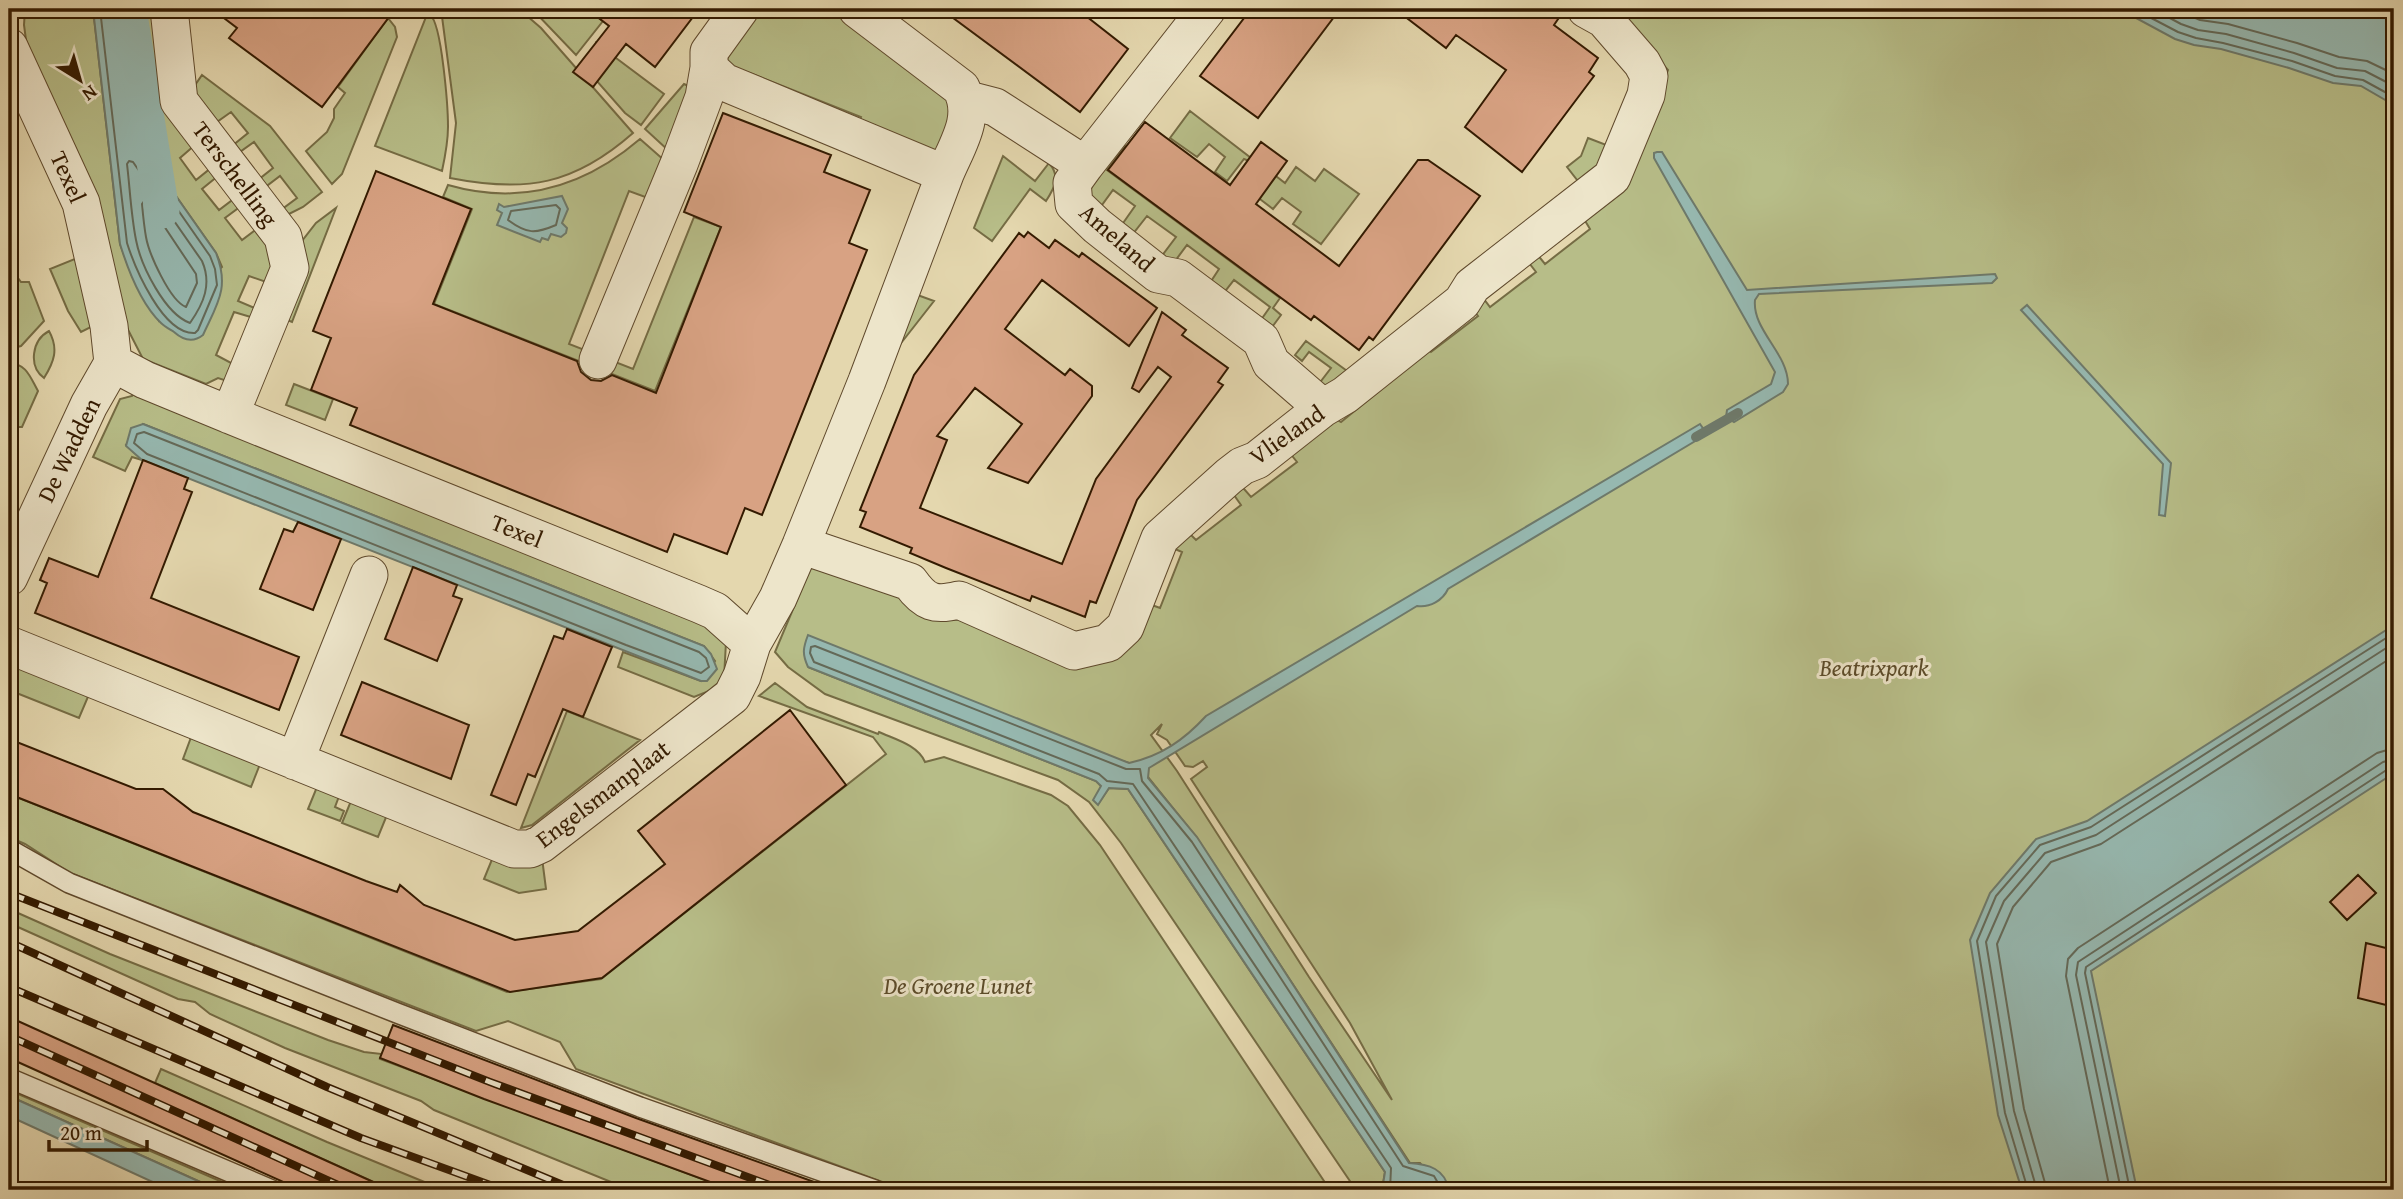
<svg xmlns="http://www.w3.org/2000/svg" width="2403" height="1199" font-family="'Gentium Book Plus',serif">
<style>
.green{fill:#b7bd88;stroke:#756c44;stroke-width:2;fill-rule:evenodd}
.water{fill:#96b8b0;stroke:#6e796a;stroke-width:2}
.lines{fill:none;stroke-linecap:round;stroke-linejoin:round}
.shore{stroke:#646958;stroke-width:2}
.stream{stroke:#6e796a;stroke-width:10}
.canal{stroke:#96b8b0;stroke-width:35}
.building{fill:#d8a283;stroke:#331a00;stroke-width:2}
.service-casing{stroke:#5f492c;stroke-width:22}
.minor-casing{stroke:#5f492c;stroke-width:39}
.service{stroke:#ede5ca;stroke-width:19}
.minor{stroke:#ede5ca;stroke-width:37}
.rail-casing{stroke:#331a00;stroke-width:8}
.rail{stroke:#ede5ca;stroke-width:5;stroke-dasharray:16;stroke-linecap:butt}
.labels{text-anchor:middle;stroke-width:6;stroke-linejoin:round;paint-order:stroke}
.street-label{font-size:24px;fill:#331a00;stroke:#ede5ca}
.park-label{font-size:24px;font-style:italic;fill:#5b4b29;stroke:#ede5ca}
</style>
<rect width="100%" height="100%" fill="#e4d7ae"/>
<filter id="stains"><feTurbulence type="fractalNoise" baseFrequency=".00286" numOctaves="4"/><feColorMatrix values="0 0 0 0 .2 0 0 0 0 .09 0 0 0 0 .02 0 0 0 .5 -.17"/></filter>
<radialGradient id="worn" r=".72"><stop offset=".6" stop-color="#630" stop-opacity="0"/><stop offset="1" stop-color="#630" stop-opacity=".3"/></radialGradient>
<path class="green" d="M25,9H93L120,244L132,276L159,321L222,267L216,253L145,152L127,9H154L195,145L180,158L196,180L211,168L218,176L202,189L219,210L235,198L241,206L225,218L242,240L258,228L273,249L269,283L249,276L238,301L257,309L254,318L234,312L216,355L235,365L232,377L224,380L218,378L206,384L143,359L122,318L26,40L24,25Z
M441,9H519L541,28L633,133C574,185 526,193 450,178L456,123Z
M532,9H586L603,21L576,55Z
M758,9H838L944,88L953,102L939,157L858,125L861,117L750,73L747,81L727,62C729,41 746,25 758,9Z
M1611,9H2394V1190H1443L1420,1163H1410L1197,838L1148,777L1129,763L808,667L1096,781L1101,786L1098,804L1109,788L1128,789L1385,1172L1382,1190H1356L1121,843L1089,802L1058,780L825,694L788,667L775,652L812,564L815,563L1079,667L1149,604L1160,608L1182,552L1175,549L1188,532L1196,540L1241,505L1229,488L1238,482L1251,497L1297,462L1289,452L1332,417L1341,422L1395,378L1425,345L1431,352L1478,316L1471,307L1483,298L1490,307L1536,272L1523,255L1532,248L1545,264L1590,229L1584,219L1644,132L1668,70ZM1162,724L1157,734L1167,740L1185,766L1193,767L1203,761L1207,767L1191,779L1350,1023L1392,1100L1309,977L1177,771L1151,735Z
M430,15C442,23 448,109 448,127C448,142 445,157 442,171L375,146L426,17Z
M388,18L395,27L397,37L342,174L332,184L306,151L327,132L334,118V109L345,93L338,87Z
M596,43L664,94L641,125L625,113L595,79Z
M202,75L270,126L322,192L303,207L283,217L281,210L297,198L280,176L264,188L258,180L273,168L254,142L237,154L232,146L248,133L231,112L214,124L191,91Z
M684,84L693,88L669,151L645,129Z
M1190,111L1251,158L1249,161L1244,159L1227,181L1215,172L1225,157L1209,144L1197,157L1170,138Z
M1588,138L1609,146L1600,169L1581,185L1567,167L1581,156Z
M640,139L665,161L648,198L629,191L569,344L633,369L694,217L721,227L655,391L434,304L472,209L443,197L448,185C521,206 584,187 640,139Z
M1123,144L1125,146L1107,170L1280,298L1273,308L1281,315L1267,334L1256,327L1270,307L1234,280L1219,299L1206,289L1219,269L1187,245L1169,269L1158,261L1176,237L1147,216L1132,235L1121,226L1135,206L1113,190L1099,209L1096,208L1090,192L1092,186Z
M1003,156L1035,181L1049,163C1061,177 1055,187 1046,201L1030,189L992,241L974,228Z
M1263,166L1285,183L1296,167L1315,181L1324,169L1359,194L1321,244L1293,224L1301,212L1282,198L1273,209L1252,193Z
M336,208L292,322L282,318L306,257L302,241L316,223Z
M82,256L97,324L81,332L68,311L50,269Z
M15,274L21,282H29L44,321L21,346L9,349V277Z
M912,293L934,301L898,347Z
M49,331C59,349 54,362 44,378C28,366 32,340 49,331Z
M1306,341L1354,376L1338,389L1318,385L1331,368L1309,352L1302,361L1295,355Z
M9,363C27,364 30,377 38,391L22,427H13L9,433Z
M294,384L333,399L325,420L286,405Z
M134,391L696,614L726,642L724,678L709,691L694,697L618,667L623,652L701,681L715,661L704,646L143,424L126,445L142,460L132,457L125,471L93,457L120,399L132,396Z
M9,659L90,692L79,718L9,690Z
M775,683L807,707L878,734L879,732C894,739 918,745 925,762L944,757L1051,795L1068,806L1100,845L1330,1190H904L576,1069L560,1042L508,1021L476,1031L70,873L25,844L9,837V794L507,992L601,979L886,754L873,737L759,696Z
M567,711L640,740L532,825L521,828Z
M193,732L262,759L251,787L183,759Z
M319,782L341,791L335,807L344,811L340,821L308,809Z
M353,796L389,810L378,837L342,823Z
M495,852L542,858L546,889L519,893L484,879Z
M9,909L110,954L328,1040L364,1052L382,1054L380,1059L732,1190H642L635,1185L611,1182L434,1110L421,1101L285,1048L210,1014L195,1002L178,999L9,923Z
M161,1069L327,1142L444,1190H391L155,1083Z
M9,1090L241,1190H218L9,1096Z"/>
<path class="water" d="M93,9H127L145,152L216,253C230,288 217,304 203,335C193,343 183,340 174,332C171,330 165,327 161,323C141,304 128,270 120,244Z
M2112,9H2394V105L2361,86L2333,83L2289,68L2221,49L2194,45L2175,39L2125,12Z
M1657,152H1662L1747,290L1995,274L1997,278L1992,283L1759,294L1755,300C1752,330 1788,353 1788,384L1783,392L1734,422L1726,417L1727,410L1771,384L1775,372L1654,158V153Z
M562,196L568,209L562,223L567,228L566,233L561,237L551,234L548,240L542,238L540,242L497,225L502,213L497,210L499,204L504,207Z
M2027,305L2171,463L2165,516L2159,515L2163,464L2021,310Z
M143,424L704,646L711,654L717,669L707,681H701L142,460L126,446L131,428Z
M1700,424L1707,434L1448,589C1443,600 1430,608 1417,606L1149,768L1148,778L1197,837L1409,1163C1429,1164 1445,1169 1449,1190H1382L1385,1172L1128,789L1109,788L1098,805L1093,800L1101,786L1096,781L808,667C802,654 803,648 808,635L1129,763C1161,756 1184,740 1206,716Z
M2394,625V773L2091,971L2137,1190H2022L1998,1115L1970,940L1990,893L2036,839L2087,821Z
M9,1096L218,1190H170L9,1116Z"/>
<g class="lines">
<path class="shore" d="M100,9L127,243C135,268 163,335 195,333L198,330L217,285L215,269L210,256L139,154L120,9
M2134,9L2178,32L2196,38L2223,43L2292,61L2335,76L2363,80L2394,97
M2153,9L2181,24L2198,30L2226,34L2294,53L2337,68L2365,71L2394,86
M2175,9L2200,20L2228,24L2297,43L2339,57L2367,61L2394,74
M129,161L133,162L202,261C212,284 204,303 190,323C165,314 141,266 136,240C131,215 130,189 127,164Z
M144,201L148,202L196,274L197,283L186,307C170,301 149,254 146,237C144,226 143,215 142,204Z
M556,205L560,209L556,225C535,234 527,234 508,220L511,211Z
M144,432L699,652L706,658L709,667L701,673L626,645L147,454L134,443L137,434Z
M1390,1190L1391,1168L1133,784L1107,781L1099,774L814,662L810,653L811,647L815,646L1126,769H1140L1142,781L1192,842L1403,1166L1434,1176L1442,1190
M2028,1190L2005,1113L1977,941L1996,896L2040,845L2091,827L2394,633
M2037,1190L2014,1111L1986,942L2004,901L2045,853L2096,835L2394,643
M2047,1190L2024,1109L1997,944L2013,907L2051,862L2101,844L2394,656
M2110,1190L2066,976L2068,959L2078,948L2377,753L2394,748
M2121,1190L2076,975L2078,962L2383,762L2394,759
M2130,1190L2085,973L2086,967L2388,769L2394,768"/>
<path class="stream" d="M1696,437L1738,413"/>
<path class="canal" d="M129,9L162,211"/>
</g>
<path class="building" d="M212,9H395L322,107L229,38L237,28Z
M587,9H699L655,67L626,44L593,87L573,72L609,26Z
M941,9H1077L1128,49L1080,112Z
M1251,9H1340L1258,118L1200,76Z
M1395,9H1565L1554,25L1598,58L1589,72L1594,76L1522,172L1465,127L1506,70L1456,35L1446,48Z
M723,113L831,155L824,172L870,190L849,243L867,250L762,515L745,508L727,554L674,534L667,552L350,425L357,408L311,390L331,338L313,331L376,171L471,209L433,304L577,361L581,372L591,380L601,381L612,375L656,393L721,227L684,212Z
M1145,122L1230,185L1261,142L1287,161L1256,204L1339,266L1418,160H1428L1480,196L1373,340L1369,337L1359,350L1314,316L1311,320L1108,170Z
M1028,232L1049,248L1055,240L1079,257L1082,253L1157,308L1129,346L1042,280L1005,329L1065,375L1070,369L1092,386V396L1028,483L988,468L1022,424L975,388L937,436L947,440L920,508L1062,564L1096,479L1171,377L1158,367L1139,392L1132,388L1162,312L1186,330L1182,335L1228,368L1218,382L1223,385L1137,500L1096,603L1090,601L1085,617L1032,596L1030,601L946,568L910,553L912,548L860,527L866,512L860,510L914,375L1019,233L1024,237Z
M143,460L188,478L184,489L192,492L151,598L299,657L279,710L35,613L47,583L40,580L49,558L98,577Z
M298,522L341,539L313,610L260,589L284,529L293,532Z
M413,567L457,585L453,596L462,599L437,661L385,639Z
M567,629L612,647L583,717L563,709L535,777L528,774L516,805L491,795L554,636L563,639Z
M362,682L469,725L451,779L341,735Z
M790,710L846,785L602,978L510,992L9,794V739L136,789H163L193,812L366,881L397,892L400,885L424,905L515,940L578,931L665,864L638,831Z
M2358,875L2376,893L2347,920L2330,902Z
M2366,943L2394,950V1007L2358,998Z
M9,1017L296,1147L391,1190H301L9,1058Z
M393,1025L636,1118L831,1188V1190H732L484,1099L380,1058Z"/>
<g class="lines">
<defs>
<path id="service" d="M9,849L69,883L397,1013L640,1107L875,1190
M9,1078L272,1190"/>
<path id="minor" d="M169,9L179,101L283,237L290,268L230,415
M740,9L709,52V68L724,82L945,174C957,145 977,117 961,88L857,9
M9,47L81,203L109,326L113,363
M968,100L995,107L1085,165L1072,183L1074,204L1097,226L1158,274L1178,278L1261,340L1271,363L1323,408
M1085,165L1207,9
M598,360L679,164L704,97L709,68
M113,363L145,380L230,415L699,604L715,611L752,644
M801,545L910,582C925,603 935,606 959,600L1074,651L1108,643L1125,627L1160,538L1229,476L1242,466L1257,460L1323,408L1345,395L1462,302L1472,286L1612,177L1646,95L1649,76L1642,63L1604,19L1586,9
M9,577L89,405L113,363
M9,645L514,849H530L541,844L732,696L742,676L752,644L778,598L801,545L867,381L945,174
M295,761L369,575"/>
</defs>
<use href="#service" class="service-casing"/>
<use href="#minor" class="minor-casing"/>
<use href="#service" class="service"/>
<use href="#minor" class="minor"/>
<defs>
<path id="rail" d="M9,893L490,1082L783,1190
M9,942L327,1087L575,1190
M9,987L361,1138L504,1190
M9,1036L349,1190"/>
</defs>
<use href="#rail" class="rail-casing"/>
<use href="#rail" class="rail"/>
</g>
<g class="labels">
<g class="street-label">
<text transform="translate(235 174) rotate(53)" y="8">Terschelling</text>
<text transform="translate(68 177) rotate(66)" y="8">Texel</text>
<text transform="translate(1117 238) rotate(41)" y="8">Ameland</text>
<text transform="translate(1287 435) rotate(-35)" y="8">Vlieland</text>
<text transform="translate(69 450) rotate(-64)" y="8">De Wadden</text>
<text transform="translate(517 531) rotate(22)" y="8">Texel</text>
<text transform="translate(603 794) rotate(-37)" y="8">Engelsmanplaat</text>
</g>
<g class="park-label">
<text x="1874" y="676">Beatrixpark</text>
<text x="958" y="994">De Groene Lunet</text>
</g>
</g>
<rect width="2403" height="1199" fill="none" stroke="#e4d7ae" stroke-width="35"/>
<rect x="10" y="10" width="2382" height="1178" fill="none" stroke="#331a00" stroke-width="3.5"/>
<rect x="18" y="18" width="2368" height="1164" fill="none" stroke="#331a00" stroke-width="2"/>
<g transform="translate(80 80) rotate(143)" stroke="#ede5ca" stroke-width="5" paint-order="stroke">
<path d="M0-5L12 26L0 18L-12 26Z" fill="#331a00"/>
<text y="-10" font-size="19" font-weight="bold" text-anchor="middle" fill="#331a00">N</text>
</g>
<path d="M49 1140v10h98v-10" fill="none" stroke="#331a00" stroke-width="3.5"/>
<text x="60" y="1140" font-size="21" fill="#331a00" stroke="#ede5ca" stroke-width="5" paint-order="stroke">20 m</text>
<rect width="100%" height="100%" filter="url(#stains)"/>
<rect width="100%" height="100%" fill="url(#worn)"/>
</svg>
